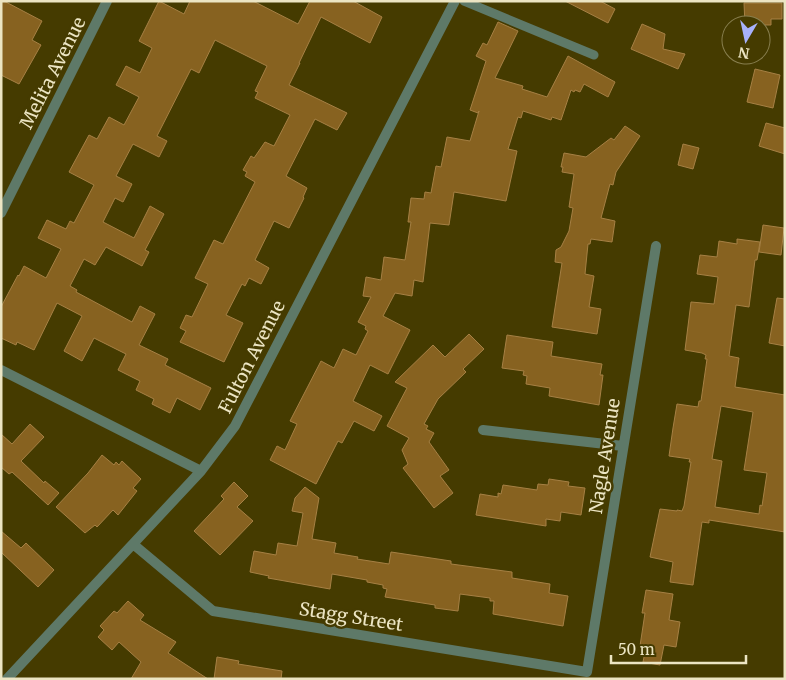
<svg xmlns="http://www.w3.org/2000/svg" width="786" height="680" font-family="Merriweather,serif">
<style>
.building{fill:#876220;stroke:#a68044;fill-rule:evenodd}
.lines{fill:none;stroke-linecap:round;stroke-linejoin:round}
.lane{stroke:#5e7968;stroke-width:9}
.street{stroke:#5e7968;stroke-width:10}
.labels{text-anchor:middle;stroke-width:5;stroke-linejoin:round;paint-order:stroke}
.street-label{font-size:18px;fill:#ece5c3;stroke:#453b00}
</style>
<rect width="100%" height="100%" fill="#453b00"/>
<path class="building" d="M1,1H4L42,21L32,40L41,45L19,84L1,75Z
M159,1L184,14L190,1H253L298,24L310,1H353L382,17L370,43L321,17L299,63H300L289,85L347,113L337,130L315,119L286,176L307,188L303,197L304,198L289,228L274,221L255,260L269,268L261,284L249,278L245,286L242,284L226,315L243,323L224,362L180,342L186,331L180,328L186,315L192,317L208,284L195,278L214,240L223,244L255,182L245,176L247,172L243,170L251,156L254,158L265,142L274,146L290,115L255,98L258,92L255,91L267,66L215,40L199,73L191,69L157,136L167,141L159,157L133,144L116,176L132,184L123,202L115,198L103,222L134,238L150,206L164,214L145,250L149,252L142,266L106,247L95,265L84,259L70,286L77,290L76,292L132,322L140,306L155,314L139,345L168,359L165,365L211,388L200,410L177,398L170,413L152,404L154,399L136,390L140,381L118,370L126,354L94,338L82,361L64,351L82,316L57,303L34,350L17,342L16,345L1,338V307L18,275L19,276L24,266L46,278L61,249L38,238L47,220L66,229L70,221L74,223L94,185L69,172L89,135L97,139L109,117L124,125L139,97L116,85L126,66L140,73L152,48L139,41Z
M565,1H600L615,9L608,23Z
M744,3H782V19H771V25H745Z
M498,22L518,31L495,78L523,86L522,89L547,97L568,56L615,82L608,97L584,84L580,92L575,90L574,92L571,90L561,120L552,117L551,120L523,111L521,118L518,117L508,149L517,151L506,201L454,192L449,225L430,223L423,282L414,280L412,296L395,293L383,316L410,330L388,374L370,365L353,401L382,416L374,431L354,421L342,443L338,441L316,484L270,460L277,446L285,450L297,424L290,421L321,361L334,368L343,349L356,355L368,331L365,329L366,326L358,322L371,297L363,296L366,277L381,280L384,257L405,260L411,222H408L411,198L424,199L425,192L431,193L436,166L441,167L447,137L470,141L479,111L478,113L470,110L486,61L476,56L483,43L487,45Z
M642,24L665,34L663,49L685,54L678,69L631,49Z
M755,69L780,75L773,108L747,102Z
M766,123L785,128V154L759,146Z
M625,126L640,136L616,172L613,185L610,184L601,218L615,221L612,242L591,239L590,244H588L585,274L594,276L589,307L601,309L597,334L552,327L562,263L555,262L556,250L561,247L569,231L573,208L569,207L574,174L562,172L563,167H561L564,153L586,157L611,138L614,140Z
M683,144L699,148L693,169L678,165Z
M763,225L784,228L781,255L759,252Z
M737,239L760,242L757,260H755L749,307L736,305L729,356L739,358L735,387L785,395V532L709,520V523L702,522L693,585L670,582L673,562L650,557L660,509L677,511V510L682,511L684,506L691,462H689L690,459L669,456L673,428L677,404L698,407L699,401H701L707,359H705L706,355L702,353L685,350L691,302L714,304L718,277L697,274L700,255L717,257L719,241L737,244ZM721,406L753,412L744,470L767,473L762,506L760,505L759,514L715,507L722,461L712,459Z
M777,298L785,299V346L769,343Z
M469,334L484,349L463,369L466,372L438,399L424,424L428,426L426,429L434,433L429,442L449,470L440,476L453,493L434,508L403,468L408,464L402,450L409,438L387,426L407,388L395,382L433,345L445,357Z
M507,335L553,342L551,356L602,364L600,375H603L599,405L549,396L550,388L526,384L527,376L523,375L524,371L502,368Z
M30,424L44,437L21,461L44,483L45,481L59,493L48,505L12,472L9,474L1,467V434L12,444Z
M102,455L114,465L116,462L119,465L122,461L141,479L133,488L137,491L118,515L113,510L97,527L95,525L85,533L56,507L88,473Z
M549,479L569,482L568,486L585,488L581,515L561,512L560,521L546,519V526L476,515L480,494L498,497V493L501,494L503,485L537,490L538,484L548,485Z
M234,482L248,496L237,507L253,521L220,555L194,531L224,499L221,496Z
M305,487L319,498L312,539L336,543L334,553L358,557L357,559L389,564L391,552L451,561V564L512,572V578L550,584L549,593L568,596L563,626L493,614L494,601H490V598L460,594L458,611L435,608V605L385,597L387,589L383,588V585L367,582V580L332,574L330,589L268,578L269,576L250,572L254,551L276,555L278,543L297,546L303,513L292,511L295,498Z
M1,531L21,548L26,543L54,570L38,587L1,552Z
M646,590L673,594L669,620L680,622L676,647L664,645L660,665L643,662L646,647L640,646L645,613H642Z
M128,601L144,615L140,620L176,642L168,653L208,679H131L141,662L119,642L112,650L98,637L104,630L100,626L114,611L117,613Z
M217,657L239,661L238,664L282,671L281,679H214Z"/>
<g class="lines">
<path class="lane" d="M464,1L594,55"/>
<path class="street" d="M1,213L107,1
M1,370L201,471
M483,430L623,446
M133,544L213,611L587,672L656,246
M7,679L201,471L235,426L455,1"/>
</g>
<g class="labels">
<g class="street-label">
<text transform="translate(53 73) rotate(-63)" y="6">Melita Avenue</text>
<text transform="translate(252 357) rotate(-63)" y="6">Fulton Avenue</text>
<text transform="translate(605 456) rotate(-81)" y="6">Nagle Avenue</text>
<text transform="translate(351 617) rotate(9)" y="6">Stagg Street</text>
</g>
</g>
<rect width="786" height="680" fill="none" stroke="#ece5c3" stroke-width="5"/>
<g transform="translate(746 40) rotate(189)"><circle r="24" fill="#453b00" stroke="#887f4e"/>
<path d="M0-4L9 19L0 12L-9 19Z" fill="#a7b1fc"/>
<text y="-8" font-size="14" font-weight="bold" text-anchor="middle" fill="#ece5c3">N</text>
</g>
<path d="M611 655v8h135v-8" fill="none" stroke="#ece5c3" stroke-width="2.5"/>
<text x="618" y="655" font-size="15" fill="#ece5c3" stroke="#453b00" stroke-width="4" paint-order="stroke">50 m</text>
</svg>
